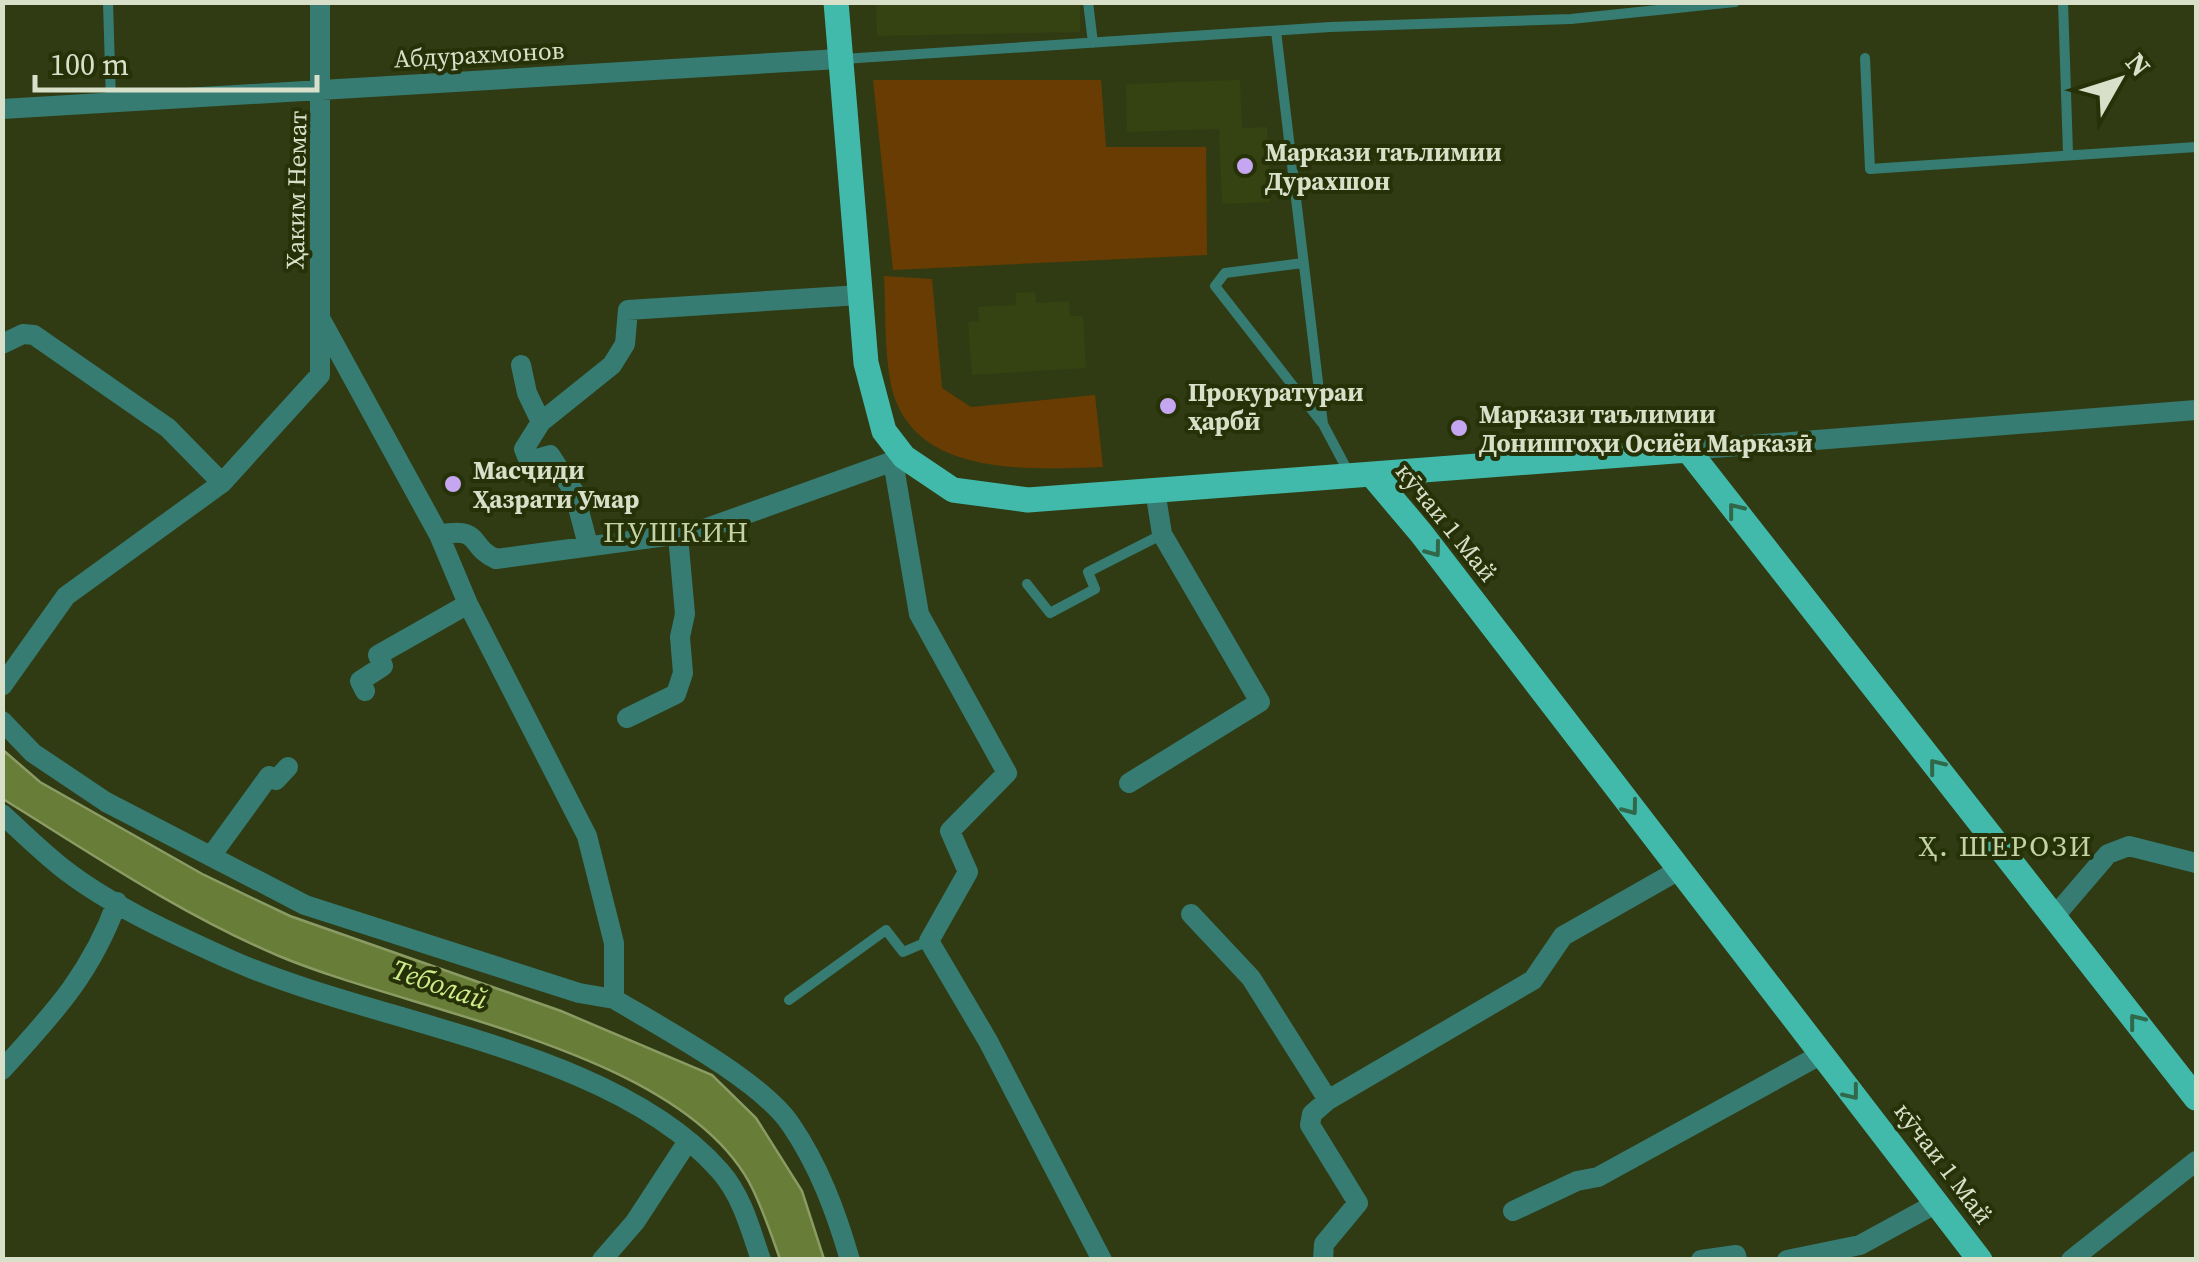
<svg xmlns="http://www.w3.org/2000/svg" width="2199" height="1262" font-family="'Source Serif 4',serif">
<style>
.built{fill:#354211}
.green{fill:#693c03}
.water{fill:#687d37;stroke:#8a9b63;stroke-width:2.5}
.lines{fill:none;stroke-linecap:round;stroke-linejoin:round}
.service{stroke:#367c72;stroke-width:10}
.minor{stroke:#367c72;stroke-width:20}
.tertiary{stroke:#367c72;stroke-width:20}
.primary{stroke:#42baab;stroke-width:25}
.oneway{stroke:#316849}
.poi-dot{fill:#c5a6f0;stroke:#263107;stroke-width:4}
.labels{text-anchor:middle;stroke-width:8;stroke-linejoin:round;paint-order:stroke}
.street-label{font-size:25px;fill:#d8e0ca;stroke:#263107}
.poi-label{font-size:25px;font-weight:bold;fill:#d8e0ca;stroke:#263107;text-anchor:start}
.neighbourhood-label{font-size:28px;letter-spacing:2.5px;fill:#c3d3a5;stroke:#263107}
.water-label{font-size:28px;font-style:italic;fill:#ceed8a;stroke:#263107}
</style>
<rect width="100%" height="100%" fill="#303b13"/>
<path class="built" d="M876,3H1080V32L877,36Z
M1240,80L1242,128L1267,127L1270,202L1222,204L1219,129L1127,132L1126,84Z
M1035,292L1036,303L1069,301L1070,316H1083L1086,368L972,375L968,322L979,321L978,307L1016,305V293Z"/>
<path class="green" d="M873,80H1101L1106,147H1206L1207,255L893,270Z
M884,276L932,279L942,388L971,407L1095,395L1103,467C1031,469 912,479 891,385C884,350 886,312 884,276Z"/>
<path class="water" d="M3,750L40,782L204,875L290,916L561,1011L712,1075L756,1118L802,1191L824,1259H780C771,1234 762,1206 749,1182C676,1050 412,1012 279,956C182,915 92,854 3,799Z"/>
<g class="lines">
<path class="service" d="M108,2L111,102
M1088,2L1093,43
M2063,2L2068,153
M1276,31L1323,424L1350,475
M1865,58L1870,169L2196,147
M843,59L1330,27L1571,19L1735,2
M1303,263L1225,273L1215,286L1322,423
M1027,584L1050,613L1095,589L1088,572L1161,535
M789,1000L886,930L903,952L929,941"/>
<path class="minor" d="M2,109L839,59
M320,318L439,535L468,604L587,836L614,943V999C661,1027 762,1081 791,1125C819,1166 836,1212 850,1260
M2,344L23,334L34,335L168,428L222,483
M521,365L527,393L541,422
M1688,450L2196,410
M893,461L919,614L1007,773L950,831L968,872L929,941L988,1041L1102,1260
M439,535C483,526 467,546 496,559L696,532L902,458
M588,545L574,492L550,455L529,461L524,449L541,422L612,365L625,344L628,310L860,295
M2,686L66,596L222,483L320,375V2
M365,691L360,681L383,666L378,655L468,604
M627,718L676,694L683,673L680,637L685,614L678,536
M2,721L33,753L106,802L305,905L579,993L614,999
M1129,783L1260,702L1162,534L1155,490
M2,814C23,833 43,853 65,870C113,907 176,935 231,960C377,1025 612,1048 720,1171C742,1196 750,1228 761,1260
M211,856L269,776L276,780L288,767
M1191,914L1251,978L1328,1100L1533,980L1563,936L1679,870
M2054,917L2108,854L2129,846L2196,863
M2,1070C53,1014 91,974 117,902
M1513,1211L1577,1181L1598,1177L1822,1054
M602,1260L635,1222L688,1141
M1323,1260L1324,1244L1358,1203L1310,1125L1312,1114L1328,1100
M1701,1260L1736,1255L1737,1260
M1787,1260L1860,1245L1937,1203"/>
<path class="tertiary" d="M2071,1260L2196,1161"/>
<path class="primary" d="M836,2L866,363L884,431L904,457L953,490L1028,500L1688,450L2196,1098
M1372,475L1421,533L1980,1260"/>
</g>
<defs><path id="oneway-chevron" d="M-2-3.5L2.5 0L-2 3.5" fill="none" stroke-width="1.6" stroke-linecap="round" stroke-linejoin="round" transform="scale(2.5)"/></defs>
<g class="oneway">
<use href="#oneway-chevron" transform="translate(1735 510) rotate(-128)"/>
<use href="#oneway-chevron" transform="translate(1434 550) rotate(53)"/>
<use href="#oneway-chevron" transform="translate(1936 766) rotate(-128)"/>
<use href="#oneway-chevron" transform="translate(1631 808) rotate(53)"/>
<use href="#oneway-chevron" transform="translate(2136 1021) rotate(-128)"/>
<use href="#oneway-chevron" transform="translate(1852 1093) rotate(52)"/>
</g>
<g class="poi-dot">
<circle cx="1245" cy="166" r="10"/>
<circle cx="1168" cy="406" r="10"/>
<circle cx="1459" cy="428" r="10"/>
<circle cx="453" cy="484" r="10"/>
</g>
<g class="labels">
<g class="street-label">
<text transform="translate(479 54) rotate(-3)" y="9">Абдурахмонов</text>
<text transform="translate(296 190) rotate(-89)" y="9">Ҳаким Немат</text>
<text transform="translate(1447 522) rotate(51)" y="9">кӯчаи 1 Май</text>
<text transform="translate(1944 1163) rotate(53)" y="9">кӯчаи 1 Май</text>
</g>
<g class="poi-label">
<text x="1265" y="161">Маркази таълимии<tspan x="1265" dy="29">Дурахшон</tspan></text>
<text x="1188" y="401">Прокуратураи<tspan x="1188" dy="29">ҳарбӣ</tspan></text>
<text x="1479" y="423">Маркази таълимии<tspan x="1479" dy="29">Донишгоҳи Осиёи Марказӣ</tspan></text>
<text x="473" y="479">Масҷиди<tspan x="473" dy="29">Ҳазрати Умар</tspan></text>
</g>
<g class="neighbourhood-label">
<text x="677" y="542">ПУШКИН</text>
<text x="2006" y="856">Ҳ. ШЕРОЗИ</text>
</g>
<g class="water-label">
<text transform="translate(440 984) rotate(19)" y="10">Теболай</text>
</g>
</g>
<rect width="2199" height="1262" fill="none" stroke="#d8e0ca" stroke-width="10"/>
<g transform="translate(2119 80) rotate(51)" stroke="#263107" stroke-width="8" paint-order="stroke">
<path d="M0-8L18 38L0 25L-18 38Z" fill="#d8e0ca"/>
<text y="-15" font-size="28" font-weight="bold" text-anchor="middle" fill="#d8e0ca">N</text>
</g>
<path d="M35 75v15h282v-15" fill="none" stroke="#d8e0ca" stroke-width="5"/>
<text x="50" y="75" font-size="30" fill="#d8e0ca" stroke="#263107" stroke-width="8" paint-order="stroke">100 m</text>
</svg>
